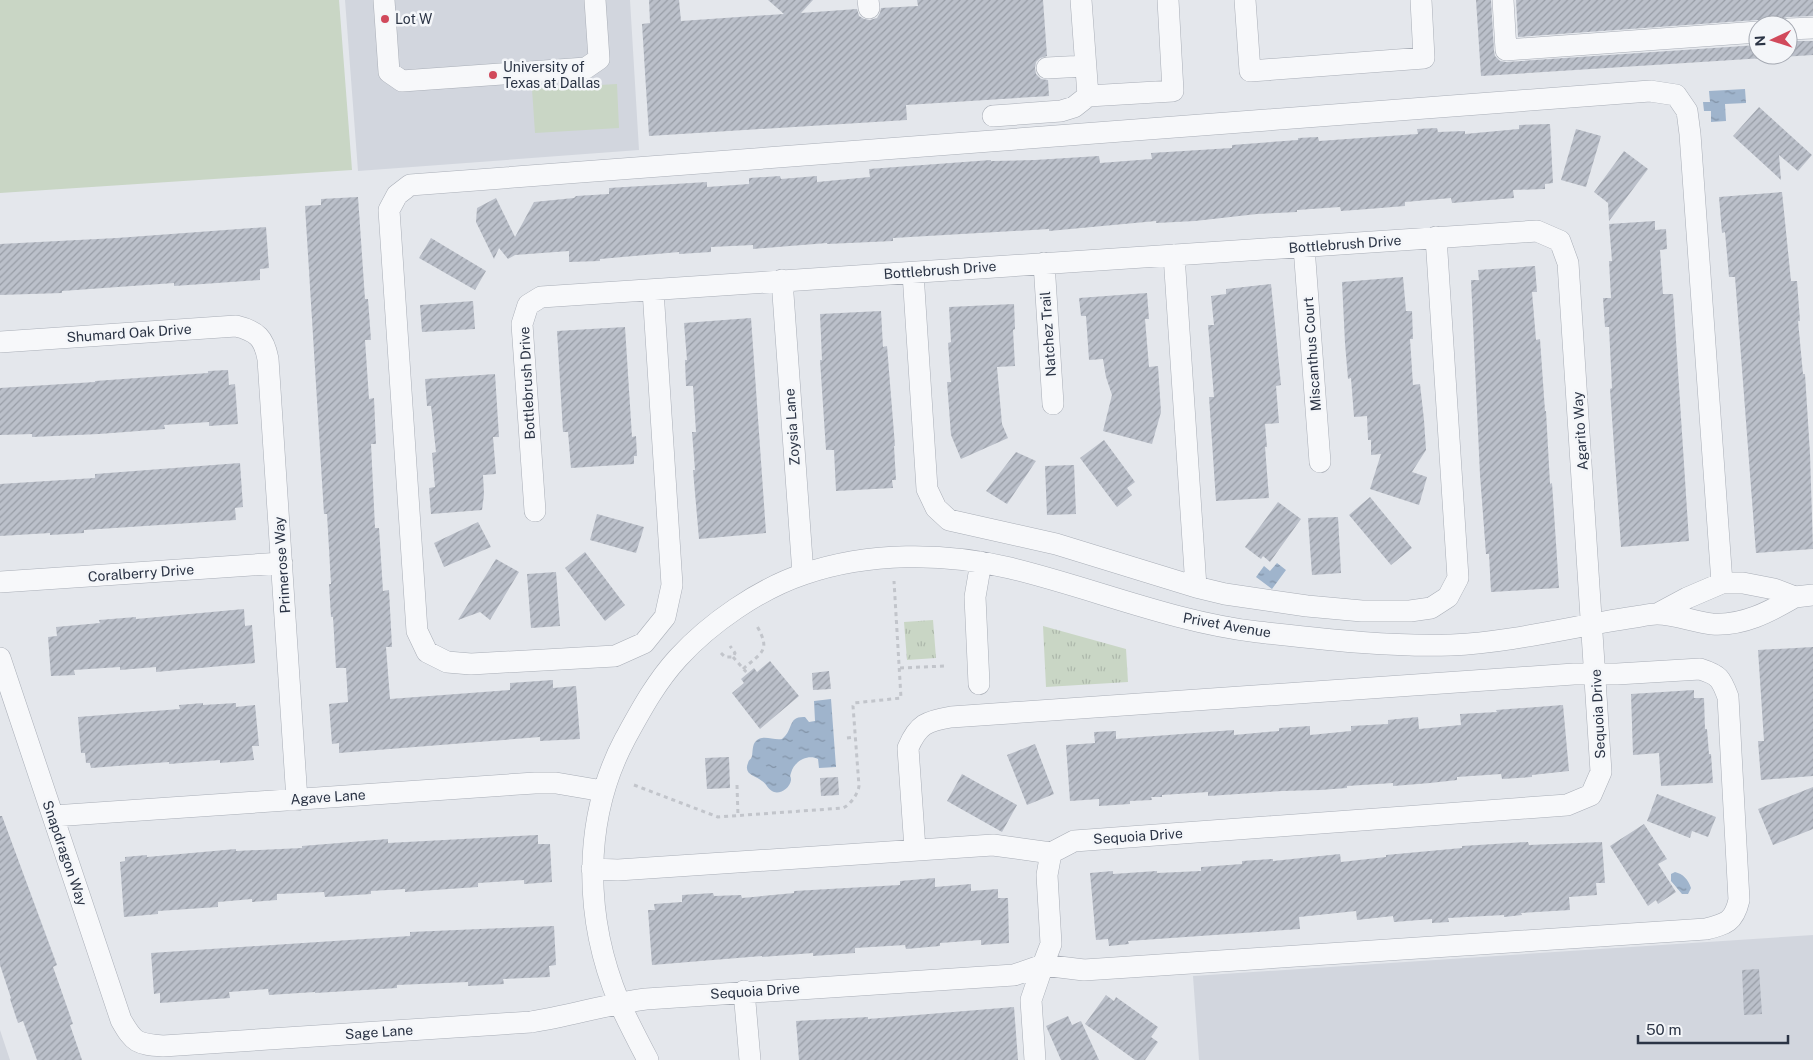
<svg xmlns="http://www.w3.org/2000/svg" width="1813" height="1060" font-family="'Public Sans',sans-serif">
<style>
.built{fill:#d2d6de}
.green{fill:#c9d6c5}
.park{fill:url(#park-tufts)}
.water{fill:url(#water-ripples)}
.building{fill:url(#building-hatch)}
.lines{fill:none;stroke-linecap:round;stroke-linejoin:round}
.minor-casing{stroke:#a9aeb7;stroke-width:22}
.path{stroke:#c2c5cb;stroke-width:3;stroke-dasharray:4 4;stroke-linecap:butt}
.minor{stroke:#f7f8fa;stroke-width:21}
.poi-dot{fill:#d1495b;stroke:#f4f6f9;stroke-width:2}
.labels{text-anchor:middle;stroke-width:5;stroke-linejoin:round;paint-order:stroke}
.poi-label{font-size:14px;fill:#2b3445;stroke:#f4f6f9;text-anchor:start}
.street-label{font-size:14px;fill:#2b3445;stroke:#f4f6f9}
</style>
<defs>
<pattern id="park-tufts" width="24" height="20" patternUnits="userSpaceOnUse" patternTransform="scale(1.25)"><rect width="24" height="20" fill="#c9d6c5"/><path d="M3 7l-1-3M5 7V3M7 7l1-3M15 17l-1-3M17 17v-4M19 17l1-3" fill="none" stroke="#adb8ab"/></pattern>
<pattern id="water-ripples" width="26" height="14" patternUnits="userSpaceOnUse" patternTransform="scale(1.25)"><rect width="26" height="14" fill="#9fb4cc"/><path d="M2 4q2-2 4 0t4 0M15 11q2-2 4 0t4 0" fill="none" stroke="#8293a7"/></pattern>
<pattern id="building-hatch" width="6" height="6" patternUnits="userSpaceOnUse" patternTransform="scale(1.25)"><rect width="6" height="6" fill="#bbc0ca"/><path d="M-1 1l2-2M0 6l6-6M5 7l2-2" fill="none" stroke="#989da6"/></pattern>
</defs>
<rect width="100%" height="100%" fill="#e4e7ec"/>
<path class="built" d="M345,0H630L639,150L358,171Z
M1813,935V1060H1199L1193,976Z
M0,1030L10,1060H0Z"/>
<path class="green" d="M0,0H339L352,170L0,193Z
M617,84L619,128L535,133L532,89Z"/>
<path class="park" d="M933,620L936,658L907,660L904,622Z
M1043,626L1126,649L1128,682L1046,687Z"/>
<path class="water" d="M1745,89L1746,103L1725,104L1726,121L1711,122V111H1704L1703,102H1710L1709,91Z
M1277,563L1286,570L1272,589L1256,577L1264,566L1270,571Z
M831,699L836,767L819,768L818,759C808,754 794,761 791,773C789,779 791,774 791,780C790,788 781,794 774,792C768,790 767,784 762,781C756,776 743,775 748,763C749,759 751,760 752,756C753,751 752,745 756,741C763,734 774,741 782,739C794,730 787,716 805,717L809,722L815,721L814,701Z
M1675,872C1683,874 1688,879 1691,888L1688,894H1682L1671,881V874Z"/>
<path class="building" d="M649,0H679L681,21L784,14L768,0H813L801,13L857,9L859,16L864,19L870,20L877,18L880,13L881,8L918,6L917,0H1043L1047,56L1040,58L1036,62L1035,68L1036,74L1041,79L1048,80L1049,96L906,105L907,120L649,136L642,24L650,23Z
M1476,0H1491L1494,51L1495,56L1500,61L1506,62L1758,45V55H1788V41H1813V55L1481,76Z
M1516,0H1813V16L1787,17L1781,19L1776,25H1768L1764,21L1757,20L1518,37Z
M1759,107L1812,155L1798,171L1779,155L1781,180L1733,136Z
M1550,124L1553,183L1545,184V189L1513,190L1514,198L1477,201L1452,203L1451,198L1405,202V206L1368,209L1341,211L1340,207L1297,210V212L1257,214L1195,221L1156,223V221L1049,231V229L893,238V241L827,244V243L753,249V245L711,247V252L679,254V252L600,259V261L569,262V251L515,255L508,259L499,248L494,259L476,222L477,208L496,198L515,237L534,202L574,198L576,196L609,194V188L707,182V187L749,184V178L780,176L781,179L817,176V182L870,177L869,169L991,160V161L1035,160L1099,156L1100,163L1152,159L1151,153L1232,148V145L1298,140V138L1318,137L1319,141L1418,134L1417,129L1437,128L1438,132L1465,131V134L1519,129V125Z
M1576,129L1601,136L1586,187L1561,180Z
M1624,151L1648,169L1609,221L1608,203L1594,192Z
M1782,192L1791,281H1797L1800,321H1798L1803,374H1805L1810,454L1813,549L1756,553L1735,277H1729L1725,232L1722,233L1719,197Z
M358,197L365,299H368L371,340H365L369,399L374,398L376,444H371L375,528H379L383,591L389,590L392,647H386L390,699L510,690V683L553,680V688L576,686L580,739L540,741V737L339,753V743L332,744L329,704L348,702L346,668H336L333,617H331L329,584H331L327,514H324L305,206L321,205V199Z
M1655,221V230L1666,229L1667,249L1660,250L1663,294H1673L1689,541L1621,547L1610,389L1612,388L1609,327H1605L1603,298H1611L1609,261H1612L1609,224Z
M266,227L269,268L260,269V280L174,286V283L62,291V293L0,295V244L117,238Z
M431,238L486,271L475,290L419,258Z
M1535,266L1537,292H1532L1536,340L1540,339L1545,411H1546L1550,484L1552,483L1559,588L1491,592L1489,554H1486L1480,475L1471,280H1479L1478,270Z
M1403,277L1406,311H1412L1413,339H1410L1413,385L1420,384L1424,420L1426,450L1412,472L1427,477L1419,505L1370,489L1381,454L1371,455V440H1368L1367,416L1354,417L1351,378L1348,379L1345,343L1342,282Z
M1271,284L1281,385L1276,386L1279,423L1265,424L1267,447H1265L1269,498L1216,501L1209,397H1214L1208,325H1214L1211,296L1226,294V289Z
M1147,293L1149,319H1145L1149,367L1158,366L1161,412L1152,444L1103,431L1112,395L1106,377L1103,359L1089,360L1086,316H1081L1079,298Z
M473,301L475,329L422,332L420,305Z
M1014,304L1015,329L1013,330L1015,366L997,367L1002,424L1008,438L961,459L951,435L947,382H951L948,343L951,342L949,307Z
M881,311L883,347L887,346L895,446H894L896,480H892L893,488L836,491L834,450H826L820,360H822L820,314Z
M751,318L766,533L699,539L693,470H695L692,432H696L693,386H686L685,360H687L684,323Z
M625,327L632,437L636,436L637,456H634V464L571,468L568,432H563L557,331Z
M228,370L229,385L235,384L238,424L209,426V422L164,425L165,429L99,434L32,437V434L0,435V388L95,382V381L208,373V371Z
M495,374L499,437H493L496,474L483,475L484,494L482,510L431,514L429,488L435,487L432,453L436,452L431,406H427L425,379Z
M1104,440L1135,482L1127,488L1132,495L1117,507L1080,458Z
M1016,452L1036,461L1007,504L986,491Z
M240,463L243,507L235,508L236,520L84,530V533L50,535V533L0,536V484L95,478V474Z
M1074,465L1076,514L1047,515L1045,466Z
M1370,497L1412,548L1391,565L1349,515Z
M1278,502L1301,519L1270,562L1263,556L1261,559L1245,547Z
M597,514L644,527L636,553L590,540Z
M1338,517L1341,573L1312,575L1308,518Z
M478,522L491,547L444,567L434,543Z
M585,552L625,605L605,621L565,568Z
M496,559L519,572L490,620L480,612L458,620Z
M556,572L560,626L531,628L527,574Z
M244,609L245,626L252,625L255,663L156,672V667L120,670V667L74,670L75,675L51,676L48,637L57,636L56,627L100,623L99,620L136,617V619Z
M1813,647V776L1761,780L1758,741H1764L1758,650Z
M770,661L799,696L760,729L732,693L744,683L741,679L754,668L757,672Z
M829,671L831,689L813,690L812,673Z
M1694,690V698H1704L1705,729H1707L1709,754H1711L1713,783L1661,786L1659,753L1633,755L1631,694Z
M203,703V705L236,703V707L255,705L259,746H252L254,760L220,763V760L169,764V762L91,768L90,763H86L85,753H81L78,717L180,709L179,705Z
M1563,705L1569,771L1532,775V777L1502,779L1501,774L1457,777V780L1430,783L1393,786V783L1347,786V788L1320,790L1282,791L1208,796V792L1162,795V797H1151L1152,800L1130,801V804L1099,806V799L1070,801L1066,745L1095,743L1094,732L1116,731V739L1234,730V735L1279,731V728L1310,726V735L1351,731V726L1388,724V720L1418,717L1419,729L1461,725L1460,714L1497,712L1496,710Z
M1035,744L1054,794L1027,805L1007,755Z
M729,757L730,788L707,789L705,758Z
M962,774L1017,805L1002,832L947,801Z
M838,777L839,795L821,796L820,778Z
M1813,787V829L1773,845L1758,809Z
M1657,794L1716,817L1708,837L1692,831L1690,838L1647,821Z
M0,816H2L57,965L53,967L73,1024L70,1025L82,1060H37L23,1021L18,1023L10,999L11,998L0,965Z
M1644,824L1667,859L1658,864L1676,892L1658,904L1656,900L1648,906L1610,846Z
M538,835V844H550L552,882L524,884V880L478,883V887L405,892V889L371,891V894L325,897L324,892L277,894V900L252,902V899L218,902V907L158,911V914L124,917L120,862L125,861V857L147,855V857L236,849V851L302,848V846L388,839V843Z
M1528,842L1529,845L1602,842L1605,883H1596L1597,895L1569,897L1570,910L1521,913L1522,915L1504,917V915L1448,918L1449,922L1432,923V919L1394,922L1393,916L1357,920L1356,911L1299,917L1300,929L1128,941L1129,944L1109,946L1108,939L1096,940L1090,873L1113,871V874L1157,871V873L1201,871V867L1242,864V861L1273,859V861L1340,854L1341,862L1386,857V855L1462,848V846Z
M935,878V887L971,884V891L998,889V898H1008L1009,943L981,945V940L940,943V946L906,949L905,945L855,948V953L813,956V953L762,957V956L652,965L648,910H655L654,904L682,902V895L713,893L714,896L741,895L742,898L794,893V891L900,885V881Z
M554,926L556,965L549,966L550,977L503,979L504,984L468,986V982L397,985V988L315,993V992L269,995L268,989L229,992L230,998L160,1003V993L154,994L151,953L410,936V932Z
M1759,969L1762,1014L1744,1015L1742,970Z
M1106,995L1114,1001L1116,997L1158,1027L1151,1037L1158,1042L1145,1060H1135L1085,1024Z
M1014,1007L1018,1060H799L796,1021L868,1017V1019Z
M1068,1016L1072,1025L1081,1021L1099,1060H1061L1046,1026Z"/>
<g class="lines">
<defs>
<path id="minor" d="M384,0L389,72L402,81L586,68L599,59L595,0
M868,0L869,8
M1081,0L1088,96
M1245,0L1250,71L1424,58L1421,0
M1503,0L1506,50L1758,32
M1788,29L1813,28
M1047,68L1085,66
M993,116L1061,111L1074,107L1088,96L1173,91L1168,0
M1304,247L1320,462
M1174,255L1196,587
M1044,263L1053,404
M913,273L927,489L936,508L949,520L1056,544L1196,587L1225,594L1307,606L1362,611H1410L1431,608L1448,597L1458,578L1436,237
M782,280L803,574
M653,290L672,585L665,617L644,643L615,656L471,664L447,662L427,652L417,631L389,210L397,195L410,185L1650,91L1676,95L1687,111L1690,134L1722,583
M0,342L236,326C257,331 264,338 268,359L297,800
M0,582L282,563
M1659,613L1687,598L1722,583H1743L1774,589L1795,597L1813,595
M0,658L121,1020C134,1043 137,1044 163,1046L531,1022C570,1016 607,1004 646,999L1014,975L1043,965L1051,944L1047,875L1051,853L1074,841L1567,805L1591,795L1601,772L1568,263L1560,241L1537,231L541,297L528,305L522,324L535,511
M979,684L975,597L981,562
M53,816L535,783H556L603,791
M915,849L908,748C918,724 927,721 951,717L1574,674H1617L1700,669C1719,675 1721,678 1728,697L1739,900C1734,922 1726,924 1706,929L1084,970L1043,965L1031,1000L1035,1060
M592,869L618,870L993,845L1051,853
M744,991L750,1060
M648,1060C638,1041 628,1022 619,1002C584,918 582,820 625,739C641,710 656,682 678,658C710,623 759,589 804,574C868,552 944,552 1010,568C1093,588 1173,622 1258,632C1322,639 1387,647 1451,645C1515,642 1578,625 1641,616C1646,615 1652,614 1657,614C1675,614 1694,622 1712,624C1743,626 1769,612 1795,597"/>
</defs>
<use href="#minor" class="minor-casing"/>
<path class="path" d="M721,653L725,657H733L735,653L730,646
M733,657L748,674
M900,668L945,666
M743,669C762,652 771,651 757,626
M847,738L855,737
M634,785L718,817L843,808C850,805 858,794 859,786L853,706L854,703L901,698L894,581
M737,785L738,816"/>
<use href="#minor" class="minor"/>
</g>
<g class="poi-dot">
<circle cx="385" cy="19" r="5"/>
<circle cx="493" cy="75" r="5"/>
</g>
<g class="labels">
<g class="poi-label">
<text x="395" y="24">Lot W</text>
<text x="503" y="72">University of<tspan x="503" dy="16">Texas at Dallas</tspan></text>
</g>
<g class="street-label">
<text transform="translate(1345 244) rotate(-4)" y="5">Bottlebrush Drive</text>
<text transform="translate(940 270) rotate(-4)" y="5">Bottlebrush Drive</text>
<text transform="translate(129 333) rotate(-4)" y="5">Shumard Oak Drive</text>
<text transform="translate(1048 334) rotate(-94)" y="5">Natchez Trail</text>
<text transform="translate(1312 354) rotate(-94)" y="5">Miscanthus Court</text>
<text transform="translate(527 383) rotate(-93)" y="5">Bottlebrush Drive</text>
<text transform="translate(792 427) rotate(-94)" y="5">Zoysia Lane</text>
<text transform="translate(1580 431) rotate(-94)" y="5">Agarito Way</text>
<text transform="translate(282 565) rotate(-94)" y="5">Primerose Way</text>
<text transform="translate(141 573) rotate(-4)" y="5">Coralberry Drive</text>
<text transform="translate(1227 625) rotate(10)" y="5">Privet Avenue</text>
<text transform="translate(1598 714) rotate(-93)" y="5">Sequoia Drive</text>
<text transform="translate(328 797) rotate(-4)" y="5">Agave Lane</text>
<text transform="translate(1138 836) rotate(-4)" y="5">Sequoia Drive</text>
<text transform="translate(65 853) rotate(71)" y="5">Snapdragon Way</text>
<text transform="translate(755 991) rotate(-4)" y="5">Sequoia Drive</text>
<text transform="translate(379 1032) rotate(-4)" y="5">Sage Lane</text>
</g>
</g>
<g transform="translate(1773 40) rotate(266)"><circle r="24" fill="#f4f6f9" stroke="#a4a8b1"/>
<path d="M0-4L9 19L0 12L-9 19Z" fill="#d1495b"/>
<text y="-8" font-size="14" font-weight="bold" text-anchor="middle" fill="#2b3445">N</text>
</g>
<path d="M1638 1035v8h150v-8" fill="none" stroke="#2b3445" stroke-width="2.5"/>
<text x="1646" y="1035" font-size="15" fill="#2b3445" stroke="#f4f6f9" stroke-width="4" paint-order="stroke">50 m</text>
</svg>
